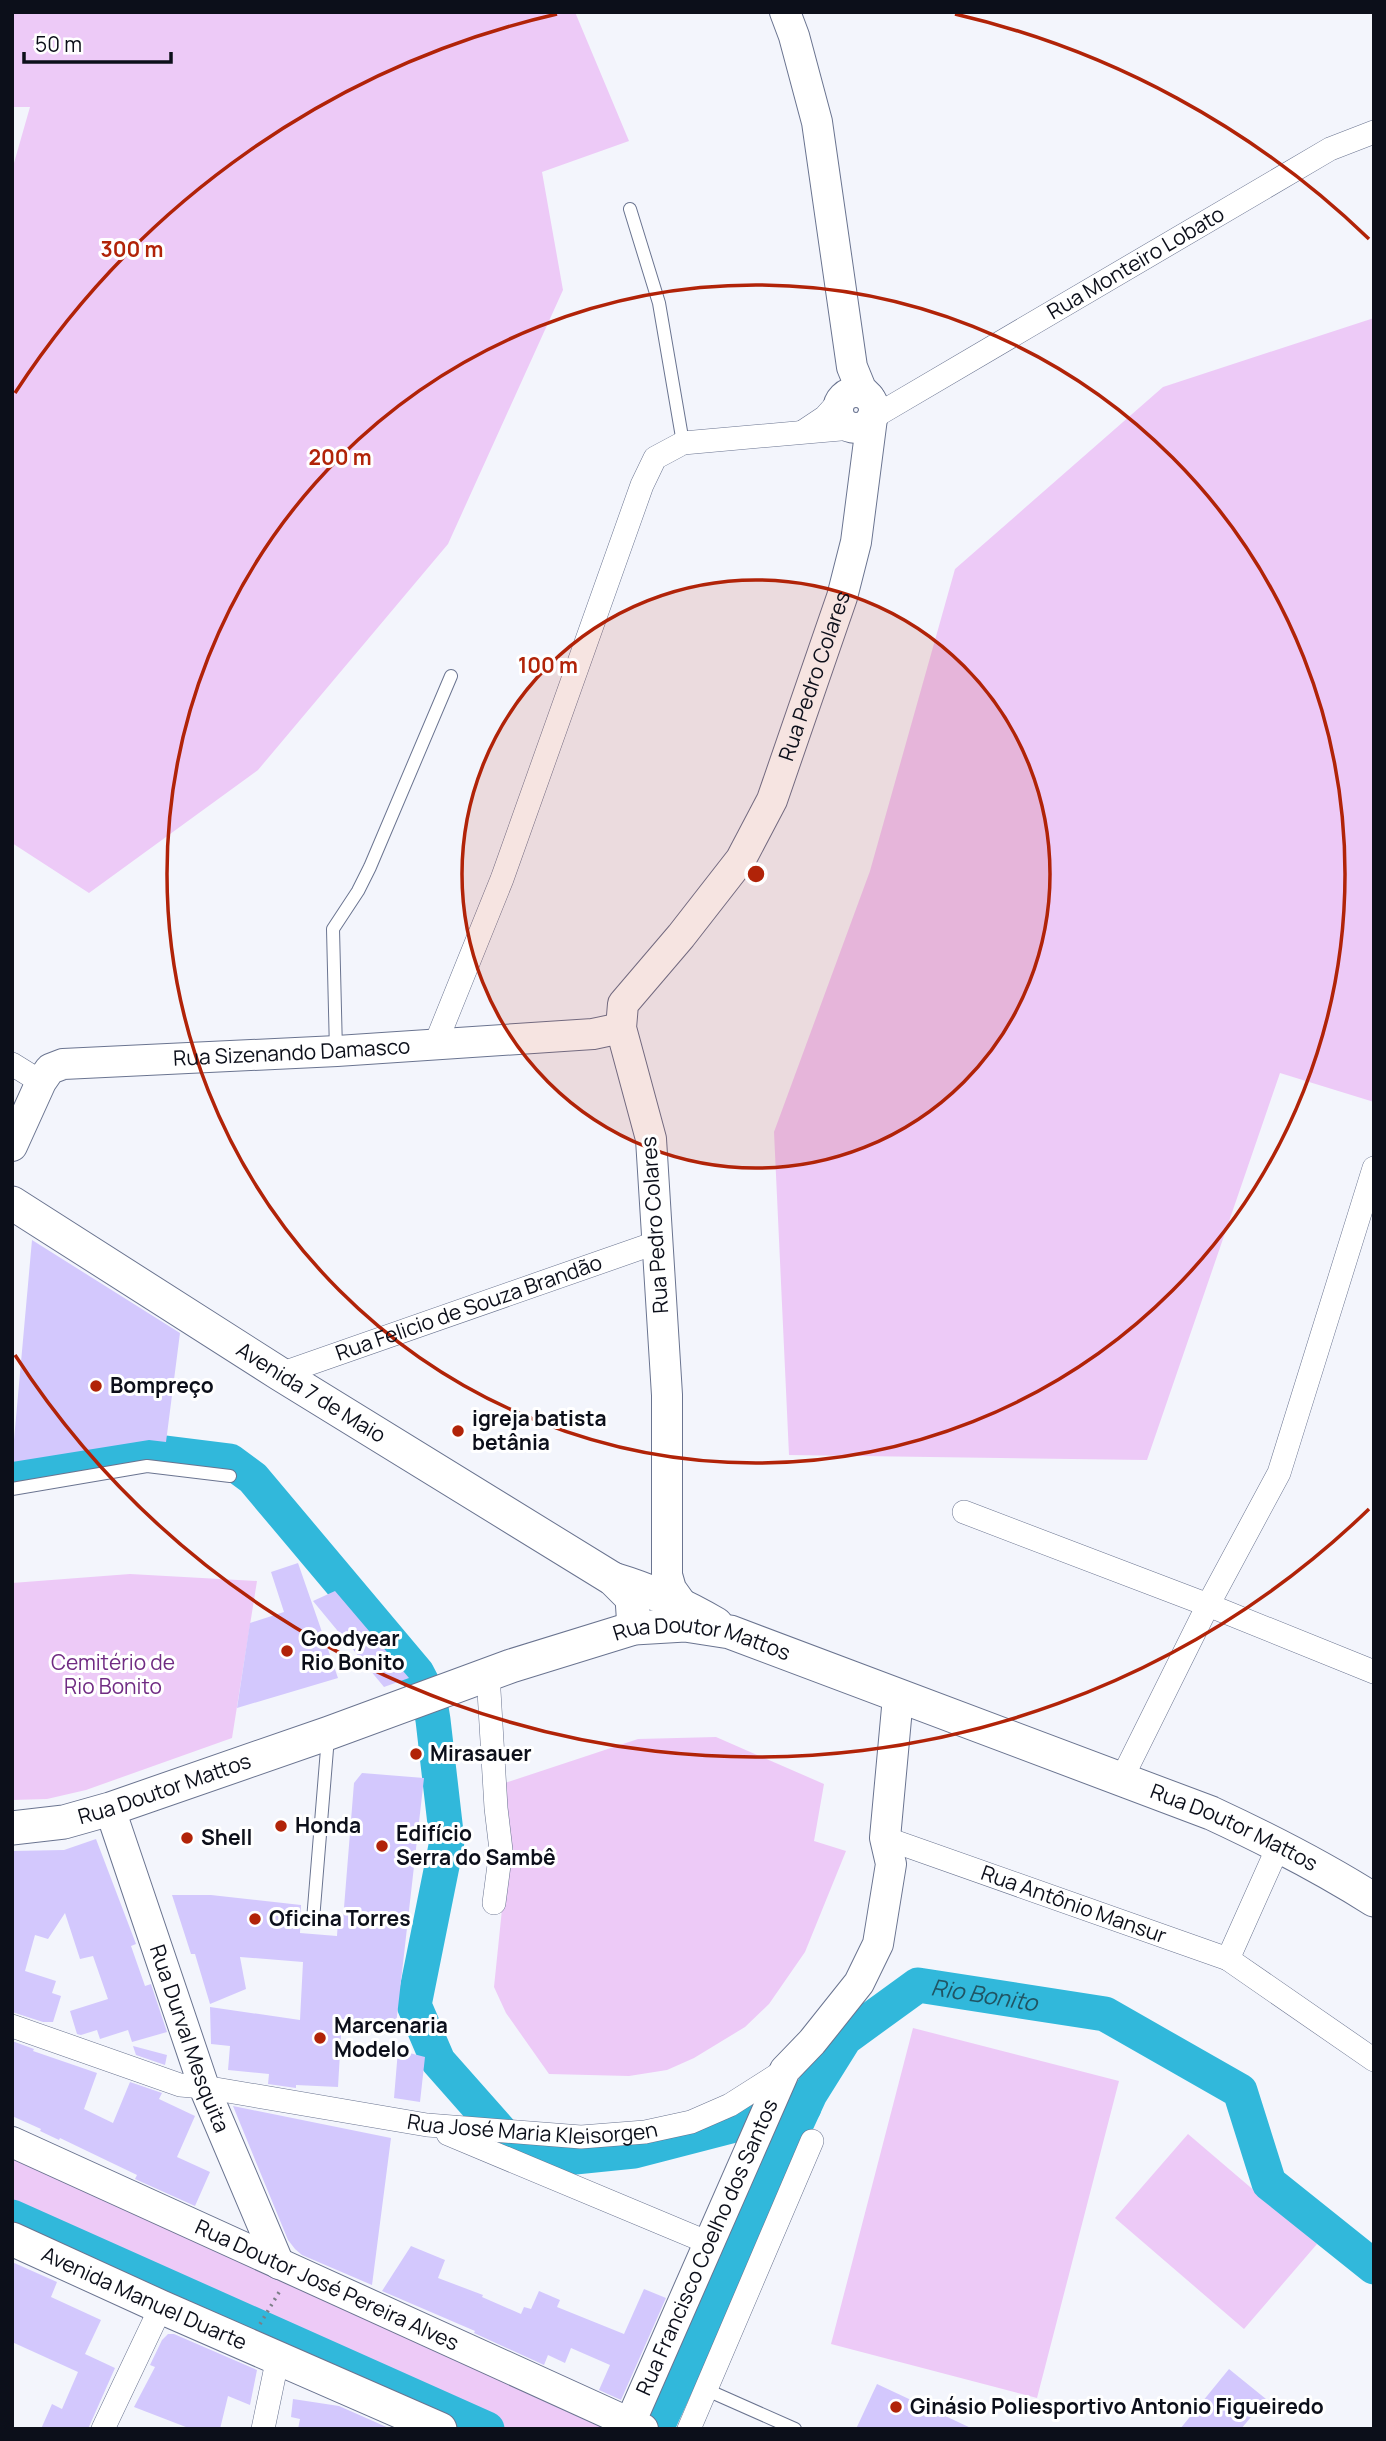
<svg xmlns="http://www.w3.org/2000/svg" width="1386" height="2441" font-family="Manrope,sans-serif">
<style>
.green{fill:#edcaf7}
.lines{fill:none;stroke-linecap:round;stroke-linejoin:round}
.river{stroke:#31b8db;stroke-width:35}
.building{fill:#d3c8fd}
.service-casing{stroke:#6a7490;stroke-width:14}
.minor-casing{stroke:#6a7490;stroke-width:24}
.tertiary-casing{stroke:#6a7490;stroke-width:32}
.secondary-casing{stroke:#6a7490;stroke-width:35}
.path{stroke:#7b7e87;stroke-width:3.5;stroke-dasharray:2 5;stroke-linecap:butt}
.service{stroke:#fff;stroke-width:12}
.minor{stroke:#fff;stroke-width:23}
.tertiary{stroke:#fff;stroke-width:30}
.secondary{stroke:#fff;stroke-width:33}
.ring{fill:none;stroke:#b12308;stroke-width:3.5}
.poi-dot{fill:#b12308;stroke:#fff;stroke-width:2.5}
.labels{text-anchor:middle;stroke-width:6;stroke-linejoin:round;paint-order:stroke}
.street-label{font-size:21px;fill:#0c0f1a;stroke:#fff}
.poi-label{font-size:21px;font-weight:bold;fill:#0c0f1a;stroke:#fff;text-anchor:start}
.park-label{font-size:21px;fill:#702b83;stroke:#fff}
.water-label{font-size:23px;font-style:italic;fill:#205564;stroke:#fff}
.centre{fill:#b12308;stroke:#fff;stroke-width:3.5}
.ring-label{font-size:21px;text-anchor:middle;font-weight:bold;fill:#b12308;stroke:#fff;stroke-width:6;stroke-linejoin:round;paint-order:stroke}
</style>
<rect width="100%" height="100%" fill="#f3f5fc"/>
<path class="green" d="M12,12H575L629,141L542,172L563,290L448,544L258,770L89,893L12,843V170L30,107H12Z
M1374,318V1102L1280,1073L1147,1460L789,1455L774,1132L870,871L955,569L1163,387Z
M130,1574L257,1581L232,1738L86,1790L47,1799L12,1800V1583Z
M716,1737L824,1784L814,1841L846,1851L805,1952L769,2004L745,2027L694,2058L667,2070L629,2076L549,2074L506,2013L494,1987L508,1851L502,1784L638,1739Z
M913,2028L1119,2081L1037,2398L831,2344Z
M1188,2134L1317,2244L1244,2329L1115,2218Z
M12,2154L624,2429H487L12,2217Z"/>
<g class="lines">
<g class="river">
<path d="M12,1466L150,1451L230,1461L253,1478L417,1673L429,1696L433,1720L447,1841L414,2005L438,2061L506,2138L517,2146L546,2156L565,2158L634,2151L804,2107"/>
<path d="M12,2217L487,2429"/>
<path id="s1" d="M656,2429L810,2094L845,2038L918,1985L1105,2014L1240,2091L1269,2183L1374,2267"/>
</g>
</g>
<path class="building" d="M32,1240L180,1333L166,1442L149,1440L12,1462Z
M298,1563L338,1678L237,1708L250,1623L284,1612L271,1572Z
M335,1591L409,1678L384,1687L313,1601Z
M362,1773L424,1778L396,2025L342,2019L338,2087L296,2085V2088L268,2084L269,2074L228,2070L230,2046L211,2044L210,2007L300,2020L303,1962L240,1957L246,1989L210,2004L195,1954H191L172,1895H211L301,1905L300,1933L337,1936L338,1920H343L354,1783Z
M96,1839L136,1944L131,1946L145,1986L151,1984L167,2032L132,2042L128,2030L100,2039L97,2030L81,2035L77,2034L70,2011L108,1999L93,1956L80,1959L65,1913L48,1939L35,1935L25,1971L56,1981L52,1993L61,1996L53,2022H43L12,2012V1851L64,1850Z
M12,2041L34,2049L33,2051L97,2073L84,2109L113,2123L130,2082L162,2093L159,2099L195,2116L177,2157L210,2172L195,2206L135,2179L137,2175L60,2138L59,2140L40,2131L41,2129L12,2116Z
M133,2046L167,2055L165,2065L136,2055Z
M398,2050L425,2057L420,2102L394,2098Z
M233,2106L391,2138L372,2285L302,2255L295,2249L288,2240Z
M411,2246L445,2260L438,2278L483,2295L482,2297L521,2314L524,2307L531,2309L539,2291L560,2300L557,2307L624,2334L644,2289L666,2298L621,2400L599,2390L610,2365L571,2348L565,2363L548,2355L544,2365L474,2333L475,2331L382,2291Z
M12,2262L57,2282L51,2297L101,2320L85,2354L115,2368L88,2429H41L52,2404L62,2409L78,2372L12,2342Z
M168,2334H174L257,2370L250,2405L228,2396L220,2429H191L134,2407L155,2367L150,2365L162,2340Z
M1229,2369L1266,2399L1241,2429H1180Z
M877,2384L973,2429H856Z
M293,2399L339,2406L391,2429H298L300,2419L291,2417Z"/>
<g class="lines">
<defs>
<path id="service" d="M630,209L659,303L683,443
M336,1051L333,929L358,891L370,867L451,676
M12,1489L147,1466L230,1476
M313,1920L328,1737
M707,2390L795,2429"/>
<g id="minor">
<path id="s2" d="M872,418L1330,149L1374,132"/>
<path d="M804,431L825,417L842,398"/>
<path d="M435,1045L502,879L642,485L655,458L683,443L852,428"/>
<path d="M12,1064L41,1082"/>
<path id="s3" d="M280,1374L658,1242"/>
<path d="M964,1512L1208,1605L1374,1672"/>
<path d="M488,1674L496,1808L501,1850L494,1903"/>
<path d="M1121,1780L1208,1605L1279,1473L1374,1168"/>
<path id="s4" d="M885,1838L1228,1959L1374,2060"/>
<path d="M1228,1959L1279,1845"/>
<path id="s5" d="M12,2026L180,2085L204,2087L427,2125L581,2137L645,2132L691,2122L730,2105L785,2070"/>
<path d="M448,2134L709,2243"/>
<path d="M103,2429L161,2307"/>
<path d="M263,2429L278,2357"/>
<path d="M689,2429L812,2141"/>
</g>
<g id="tertiary">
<path d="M785,12L794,36L817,122L852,367L861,389L869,397"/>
<circle cx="856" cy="410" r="18"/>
<path id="s6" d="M12,1146L41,1082L50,1069L63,1064L337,1051L593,1034L621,1028"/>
<path id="s7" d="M681,1603L671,1589L667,1575V1395L651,1139L621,1028L623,1004L681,936L741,859L772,800L842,597L856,542L872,418"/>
<path id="s8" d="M110,1809L204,2087L279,2264"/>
<path id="s9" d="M12,2142L643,2429"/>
<path id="s10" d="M630,2423L785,2070L812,2042L859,1983L878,1944L891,1864L885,1838L898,1697"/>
</g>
<g id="secondary">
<path id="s11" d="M12,1203L280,1374L613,1579L632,1598L634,1628"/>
<path d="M613,1579C650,1590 682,1604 716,1624"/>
<path id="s12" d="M12,1828L64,1822L110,1809L329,1733L511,1666L634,1628L685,1625L730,1632L1211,1813C1267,1839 1322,1867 1374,1900"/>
<path id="s13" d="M12,2239L161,2307L440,2429"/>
</g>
</defs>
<use href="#service" class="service-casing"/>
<use href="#minor" class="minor-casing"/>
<use href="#tertiary" class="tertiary-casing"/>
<use href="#secondary" class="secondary-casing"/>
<path class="path" d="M260,2324L281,2289"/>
<use href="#service" class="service"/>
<use href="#minor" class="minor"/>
<use href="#tertiary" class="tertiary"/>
<use href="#secondary" class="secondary"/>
</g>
<circle cx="756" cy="874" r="294" fill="#b12308" fill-opacity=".12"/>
<g class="ring">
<circle cx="756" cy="874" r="294"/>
<circle cx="756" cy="874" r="589"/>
<path d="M1369 1509A883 883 0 0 1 15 1355M15 393A883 883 0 0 1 557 14M955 14A883 883 0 0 1 1369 239"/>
</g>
<g class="poi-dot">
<circle cx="96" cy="1386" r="7"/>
<circle cx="458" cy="1431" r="7"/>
<circle cx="287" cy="1651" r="7"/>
<circle cx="416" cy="1754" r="7"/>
<circle cx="281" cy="1826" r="7"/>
<circle cx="187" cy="1838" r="7"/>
<circle cx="382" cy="1846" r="7"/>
<circle cx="255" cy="1919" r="7"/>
<circle cx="320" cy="2038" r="7"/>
<circle cx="896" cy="2407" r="7"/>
</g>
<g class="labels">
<g class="street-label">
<text dy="7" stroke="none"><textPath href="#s2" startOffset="306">Rua Monteiro Lobato</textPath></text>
<text dy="7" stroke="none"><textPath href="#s7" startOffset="992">Rua Pedro Colares</textPath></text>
<text dy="7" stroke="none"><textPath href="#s6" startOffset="329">Rua Sizenando Damasco</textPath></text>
<text transform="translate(655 1225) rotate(-94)" y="7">Rua Pedro Colares</text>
<text dy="7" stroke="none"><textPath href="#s3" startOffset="200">Rua Felicio de Souza Brandão</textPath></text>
<text dy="7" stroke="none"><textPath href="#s11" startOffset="354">Avenida 7 de Maio</textPath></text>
<text dy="7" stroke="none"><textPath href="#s12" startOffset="724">Rua Doutor Mattos</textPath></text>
<text dy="7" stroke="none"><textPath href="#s12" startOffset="158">Rua Doutor Mattos</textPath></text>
<text dy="7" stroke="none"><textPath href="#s12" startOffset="1292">Rua Doutor Mattos</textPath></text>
<text dy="7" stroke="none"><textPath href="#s4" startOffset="200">Rua Antônio Mansur</textPath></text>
<text dy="7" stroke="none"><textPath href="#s8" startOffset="243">Rua Durval Mesquita</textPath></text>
<text dy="7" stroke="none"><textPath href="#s5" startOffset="534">Rua José Maria Kleisorgen</textPath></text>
<text dy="7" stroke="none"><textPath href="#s10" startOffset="192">Rua Francisco Coelho dos Santos</textPath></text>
<text dy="7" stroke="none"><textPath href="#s9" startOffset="346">Rua Doutor José Pereira Alves</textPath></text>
<text dy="7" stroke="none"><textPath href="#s13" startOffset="145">Avenida Manuel Duarte</textPath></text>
</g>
<g class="poi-label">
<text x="110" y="1393">Bompreço</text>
<text x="472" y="1426">igreja batista<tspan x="472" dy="24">betânia</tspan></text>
<text x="301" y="1646">Goodyear<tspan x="301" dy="24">Rio Bonito</tspan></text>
<text x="430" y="1761">Mirasauer</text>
<text x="295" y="1833">Honda</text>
<text x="396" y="1841">Edifício<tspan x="396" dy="24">Serra do Sambê</tspan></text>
<text x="201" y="1845">Shell</text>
<text x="269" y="1926">Oficina Torres</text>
<text x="334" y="2033">Marcenaria<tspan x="334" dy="24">Modelo</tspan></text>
<text x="910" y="2414">Ginásio Poliesportivo Antonio Figueiredo</text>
</g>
<g class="park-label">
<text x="113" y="1670">Cemitério de<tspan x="113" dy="24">Rio Bonito</tspan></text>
</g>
<g class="water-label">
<text dy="8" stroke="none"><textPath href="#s1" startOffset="592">Rio Bonito</textPath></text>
</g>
</g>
<circle cx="756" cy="874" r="10" class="centre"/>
<g class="ring-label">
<text x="132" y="257">300 m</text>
<text x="340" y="465">200 m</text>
<text x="548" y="673">100 m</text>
</g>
<rect width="1386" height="2441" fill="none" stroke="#0c0f1a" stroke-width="28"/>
<path d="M24 52v10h147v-10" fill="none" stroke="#0c0f1a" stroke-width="3.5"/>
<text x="35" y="52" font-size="21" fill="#0c0f1a" stroke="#ffffff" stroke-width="5" paint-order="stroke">50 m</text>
</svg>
